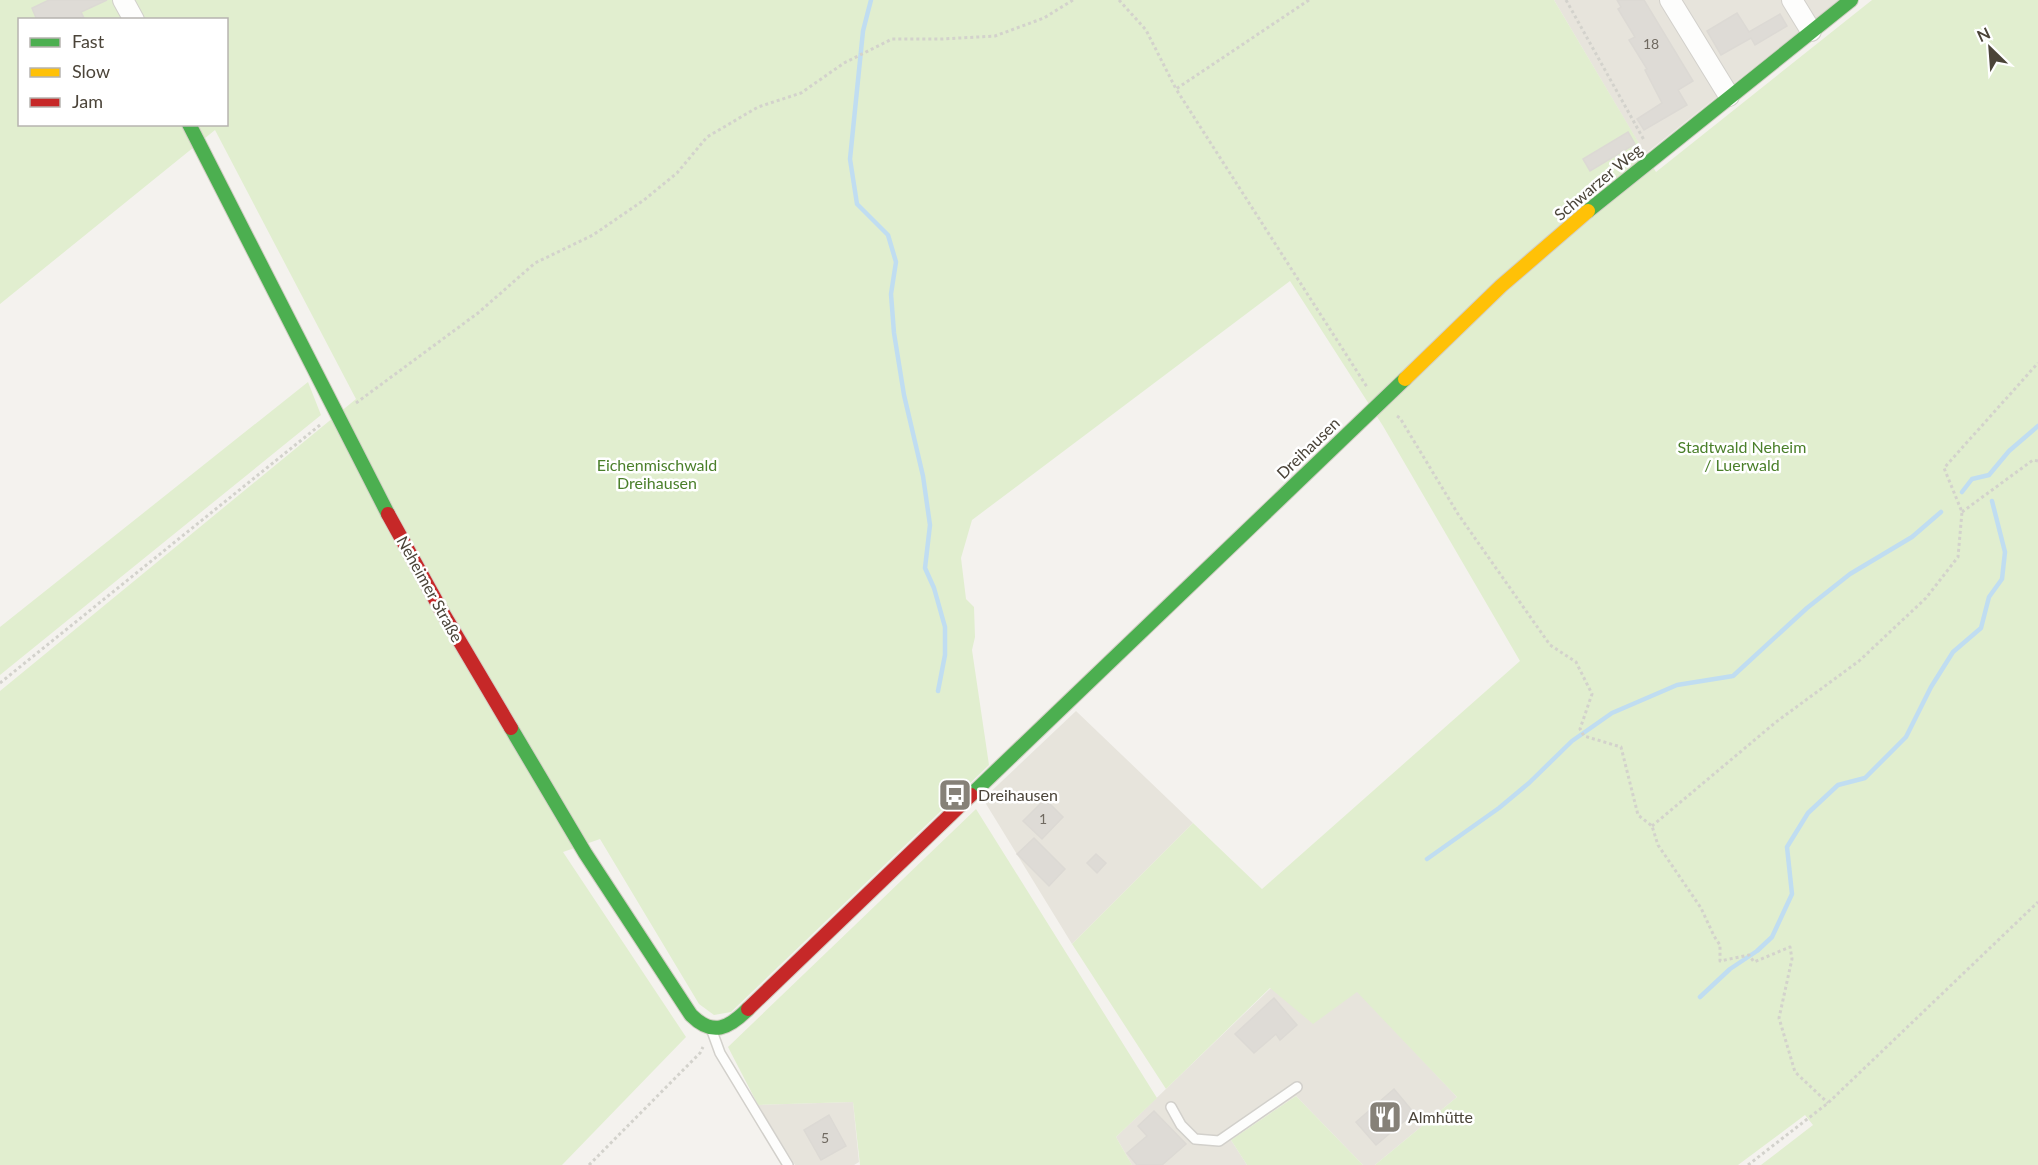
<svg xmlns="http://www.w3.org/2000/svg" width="2038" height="1165" font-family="Lato,sans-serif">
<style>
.residential{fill:#e7e4dc}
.green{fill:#e1eecf;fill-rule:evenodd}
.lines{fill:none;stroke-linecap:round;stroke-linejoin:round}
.stream{stroke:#c0ddf1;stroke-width:4.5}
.building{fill:#dedbd6;stroke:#dcd9d4;stroke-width:1.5}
.lane-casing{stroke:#d2d0cb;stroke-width:12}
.street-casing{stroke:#d2d0cb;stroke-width:22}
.fast-casing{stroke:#d3cfc5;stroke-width:16}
.slow-casing{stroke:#d3cfc5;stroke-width:16}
.jam-casing{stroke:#d3cfc5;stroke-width:16}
.path{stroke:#d3d2cc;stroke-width:3;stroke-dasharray:3 3;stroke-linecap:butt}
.lane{stroke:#fdfdfc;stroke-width:9}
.street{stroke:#fdfdfc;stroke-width:20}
.fast{stroke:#4caf50;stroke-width:14}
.slow{stroke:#ffc107;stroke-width:14}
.jam{stroke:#c62828;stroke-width:14}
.labels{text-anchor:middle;stroke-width:5;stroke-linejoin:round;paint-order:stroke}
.number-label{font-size:14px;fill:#706a61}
.street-label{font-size:16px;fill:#4b4439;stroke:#fff}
.park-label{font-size:16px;fill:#4a7f2a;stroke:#fff}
.poi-label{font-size:16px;fill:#4b4439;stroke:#fff;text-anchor:start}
</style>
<rect width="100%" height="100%" fill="#f4f2ee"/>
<path class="residential" d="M1554,0H1839L1645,154Z
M1076,711L1193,823L1072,944L983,799Z
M1271,988L1358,991L1457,1097L1375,1165H1363L1296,1096L1231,1140L1247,1165H1132L1116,1137Z
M853,1102L859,1162L854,1165H795L758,1105Z"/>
<path class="green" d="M0,0H1554L1656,172L1872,0H2038V1165H1761L1813,1125L1805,1115L1738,1165H1375L1457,1097L1357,992L1313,1024L1270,988L1166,1089L1072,944L1193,823L1262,889L1520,661L1383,426L1290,281L972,520L961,558L966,599L974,607L975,637L972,650L989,765L731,1012L714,1015L699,1004L600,839L563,852L686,1037L562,1165H0V691L356,399L215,130L0,304ZM20,20H226V124H20Z
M308,382L321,415L0,675V627Z
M976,809L1157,1098L1116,1137L1132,1165H860L853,1102L758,1105L728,1047Z
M1296,1096L1363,1165H1247L1231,1140Z"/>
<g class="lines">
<path class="stream" d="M871,0L863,31L850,159L857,204L888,235L896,262L891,294L894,333L904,395L923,476L930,525L925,568L934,588L945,627V655L938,691
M1962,492L1972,479L1989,475L2009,451L2038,426
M1427,859L1499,808L1529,783L1572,741L1612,713L1677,685L1733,676L1807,608L1850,574L1912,537L1941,512
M1700,997L1730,969L1757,951L1772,937L1792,894L1787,847L1808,813L1838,785L1865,778L1906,737L1931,687L1953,652L1981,628L1989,597L2002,579L2005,552L1992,501"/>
</g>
<path class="building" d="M49,0H107L81,12L85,20H37L32,8Z
M1617,0H1644L1693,81L1678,90L1687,105L1644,130L1637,119L1662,103L1645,70L1647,69L1629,40L1635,37L1618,9L1621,7Z
M1737,13L1749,32L1780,14L1787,26L1755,45L1751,38L1721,55L1707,31Z
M1628,132L1635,144L1590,171L1583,159Z
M1045,799L1063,817L1042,839L1023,821Z
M1034,838L1065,869L1049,886L1017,854Z
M1096,854L1106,863L1097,873L1087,863Z
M1274,998L1297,1025L1280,1040L1276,1034L1254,1053L1235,1034Z
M1394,1089L1414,1113L1376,1145L1356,1122Z
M1154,1111L1186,1144L1162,1165H1137L1127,1153L1147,1136L1138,1126Z
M829,1115L846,1146L821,1160L804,1130Z"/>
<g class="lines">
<defs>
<path id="lane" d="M712,1031L720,1053L788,1165
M1171,1107L1181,1125L1195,1139L1219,1141L1297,1087"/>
<path id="street" d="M123,0L134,20
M1670,0L1729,96
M1792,0L1811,31"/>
<path id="fast" d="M189,124L388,514
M1588,211L1851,0
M511,728L585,853L691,1015C713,1037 729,1028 748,1009
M971,795L1405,379"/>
<path id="slow" d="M1405,379L1501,286L1588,211"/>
<path id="jam" d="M388,514L440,608L511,728
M748,1009L971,795"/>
</defs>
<use href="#lane" class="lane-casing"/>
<use href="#street" class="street-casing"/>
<use href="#fast" class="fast-casing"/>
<use href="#slow" class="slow-casing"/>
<use href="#jam" class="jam-casing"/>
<path class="path" d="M1119,0L1146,30L1176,89
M1309,0L1176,89L1367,387
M1566,0L1644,140
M356,403L478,313L535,263L593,235L644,200L677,173L707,137L758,107L801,93L844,63L892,39H942L995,36L1044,18L1073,0
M1397,416L1400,418L1458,514L1550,645L1576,662L1592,694L1580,729L1584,736L1621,747L1638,815L1652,826L1658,845L1701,908L1714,936L1720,945V961L1749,955L1754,962L1790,947L1792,959L1779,1018L1795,1072L1828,1103
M1962,512L2033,460L2038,461
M0,683L320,425
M1652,826L1776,722L1859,661L1926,598L1958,557L1962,512L1944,468L2038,363
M589,1165L700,1053L703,1047
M1748,1165L1828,1103L2038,902"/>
<use href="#lane" class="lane"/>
<use href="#street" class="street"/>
<use href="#fast" class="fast"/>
<use href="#slow" class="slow"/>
<use href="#jam" class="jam"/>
</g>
<defs>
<symbol id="bus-square" viewBox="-11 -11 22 22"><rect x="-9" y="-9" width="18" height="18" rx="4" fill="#868178" stroke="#fff"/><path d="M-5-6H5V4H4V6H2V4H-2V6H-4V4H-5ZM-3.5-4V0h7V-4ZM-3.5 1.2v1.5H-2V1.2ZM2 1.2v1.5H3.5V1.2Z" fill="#fff"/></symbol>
<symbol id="restaurant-square" viewBox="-11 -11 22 22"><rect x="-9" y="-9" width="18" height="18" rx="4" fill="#868178" stroke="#fff"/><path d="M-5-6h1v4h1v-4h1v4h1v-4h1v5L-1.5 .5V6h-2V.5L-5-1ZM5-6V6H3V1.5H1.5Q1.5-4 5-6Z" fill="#fff"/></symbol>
</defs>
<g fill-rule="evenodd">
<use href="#bus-square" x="936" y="776" width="38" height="38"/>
<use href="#restaurant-square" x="1366" y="1098" width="38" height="38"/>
</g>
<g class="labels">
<g class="number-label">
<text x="1651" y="49">18</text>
<text x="1043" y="824">1</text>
<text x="825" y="1143">5</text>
</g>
<g class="street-label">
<text transform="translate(1598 182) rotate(-40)" y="6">Schwarzer Weg</text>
<text transform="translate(1308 448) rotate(-44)" y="6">Dreihausen</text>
<text transform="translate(430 589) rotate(61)" y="6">Neheimer Straße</text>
</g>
<g class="park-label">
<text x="1742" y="453">Stadtwald Neheim<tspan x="1742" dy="18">/ Luerwald</tspan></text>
<text x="657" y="471">Eichenmischwald<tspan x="657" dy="18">Dreihausen</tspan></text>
</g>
<g class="poi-label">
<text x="978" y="801">Dreihausen</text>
<text x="1408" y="1123">Almhütte</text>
</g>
</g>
<rect x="18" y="18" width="210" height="108" fill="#ffffff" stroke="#b7b4b0" stroke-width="1.5"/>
<rect x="30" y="38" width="30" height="9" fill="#4caf50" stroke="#b7b4b0" stroke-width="1.5"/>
<text x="72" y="48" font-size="18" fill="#4b4439">Fast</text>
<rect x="30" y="68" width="30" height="9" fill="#ffc107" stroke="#b7b4b0" stroke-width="1.5"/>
<text x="72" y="78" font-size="18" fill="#4b4439">Slow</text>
<rect x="30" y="98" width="30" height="9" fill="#c62828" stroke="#b7b4b0" stroke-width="1.5"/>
<text x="72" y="108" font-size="18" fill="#4b4439">Jam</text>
<g transform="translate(1990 48) rotate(335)" stroke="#ffffff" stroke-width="4.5" paint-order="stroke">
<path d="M0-4.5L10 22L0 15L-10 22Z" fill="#4b4439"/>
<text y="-9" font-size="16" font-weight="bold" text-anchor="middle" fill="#4b4439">N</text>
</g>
</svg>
